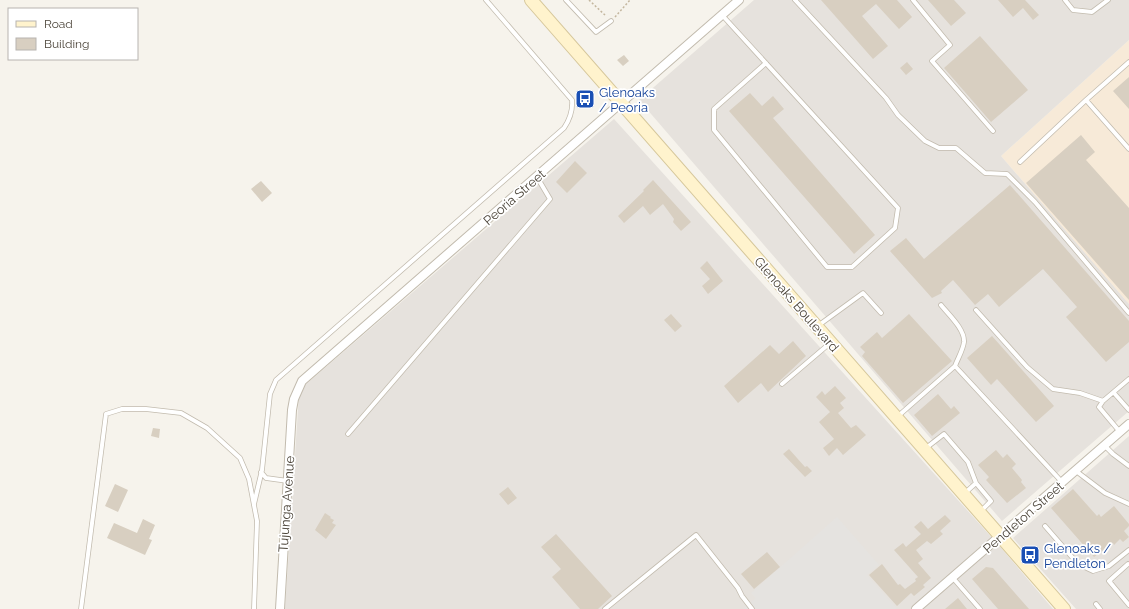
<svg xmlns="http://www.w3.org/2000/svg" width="1129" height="609" font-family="Raleway,sans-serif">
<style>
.commercial{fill:#f7ead8}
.industrial{fill:#e6e2dd}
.parking{fill:#e5e3e0}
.building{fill:#d8cfc1}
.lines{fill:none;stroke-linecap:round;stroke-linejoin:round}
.service-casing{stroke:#c2bbae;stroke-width:5.5}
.minor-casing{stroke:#c2bbae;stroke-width:10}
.secondary-casing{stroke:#d6c79b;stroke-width:14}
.path{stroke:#c4b79f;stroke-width:1.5;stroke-dasharray:2 2;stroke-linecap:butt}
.service{stroke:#fff;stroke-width:4}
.minor{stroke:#fff;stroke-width:8}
.secondary{stroke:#fff3cd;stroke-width:12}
.labels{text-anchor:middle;stroke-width:3.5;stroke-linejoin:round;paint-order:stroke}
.transit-label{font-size:13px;fill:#164399;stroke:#fff;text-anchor:start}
.street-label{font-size:13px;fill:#4b4439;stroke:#fff}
</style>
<rect width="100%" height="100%" fill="#f6f3ec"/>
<path class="commercial" d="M1129,40V304L1001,156Z"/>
<path class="industrial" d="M754,0H1129V40L1001,156L1129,304V411L1002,521L639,100Z
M614,119L994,540L914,609H285L299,394L305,385Z
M1129,436V609H1076L1013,538Z
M997,543L1053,609H920Z"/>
<path class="parking" d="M837,517L879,565L867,575L897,609H743L756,598L751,593Z"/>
<path class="building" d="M821,0H897L912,17L899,29L876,4L862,16L888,46L873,59Z
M928,0H954L966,13L951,26Z
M998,0H1025L1039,15L1033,20L1023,8L1013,17Z
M980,36L1028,90L991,122L944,68Z
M624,55L629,61L623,66L617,60Z
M907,62L913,69L906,75L900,68Z
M1129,77V109L1113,91Z
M750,93L762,106L773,96L784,109L773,118L875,235L854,254L729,111Z
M1081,135L1095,152L1086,160L1129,208V300L1026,183Z
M575,161L587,173L567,193L556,182Z
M653,180L691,222L681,231L673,222L674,219L663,204L650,215L643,206L624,223L618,216L644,191L643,190Z
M261,181L272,193L262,202L251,189Z
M1010,185L1129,321V342L1106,362L1066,317L1077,307L1043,269L999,307L988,294L975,305L953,280L941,291L942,293L932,298L890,251L906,238L924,259Z
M707,261L723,281L708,294L702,286L710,279L700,268Z
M671,314L682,326L675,332L664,320Z
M909,314L952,361L903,403L862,356L865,352L860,347L877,332L882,338Z
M992,336L1054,406L1036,422L997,379L991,385L967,358Z
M793,341L806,356L768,392L761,383L738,403L724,386L770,345L779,354Z
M835,386L846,398L840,403L844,408L838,413L851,428L856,425L866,435L843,455L837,448L829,456L823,448L834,439L819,422L830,412L816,397L822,391L825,395Z
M938,394L951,409L954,406L960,413L932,436L914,415Z
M153,428L160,429L159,438L151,436Z
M789,449L805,467L807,466L812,471L805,477L783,454Z
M996,450L1003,458L1007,454L1016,464L1012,468L1022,480L1021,482L1026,488L1007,503L986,480L989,477L978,465Z
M115,484L128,490L118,512L105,506Z
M508,487L517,498L508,505L499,494Z
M1073,489L1097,516L1099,514L1101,517L1114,506L1129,524V526L1124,531L1129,537L1123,542L1120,539L1114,545L1113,543L1094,557L1051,508Z
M325,513L331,517L330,518L334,520L332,523L336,525L326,539L315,530Z
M945,515L951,521L940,531L943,534L931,544L927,541L916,550L923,559L918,563L931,578L923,585L925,587L914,596L911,593L897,606L869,575L882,564L898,585L900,584L905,589L916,581L915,579L918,577L894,550L903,543L906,547L921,534L914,527L921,521L928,529Z
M143,519L155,525L149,539L152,540L145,555L107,538L114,523L137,533Z
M556,534L612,596L598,609H580L552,577L561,569L541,547Z
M767,552L780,567L754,589L741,574Z
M986,567L993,568L1029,609H998L972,579Z
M958,598L967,609H945Z"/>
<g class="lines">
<defs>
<path id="service" d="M566,0L596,32L611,21
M795,0L886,98L898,115L925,141L939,148H956L985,173L1007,174L1035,202L1129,313
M913,0L950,45L932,61L993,131
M1065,0L1073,10L1092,12L1108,0
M722,15L898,208L895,228L852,267H827L714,130V109L766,63
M1129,62L1086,100L1129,149
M1020,162L1086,100
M976,310L1027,367L1053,389L1080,393L1103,401
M819,325L863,293L881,313
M955,366L1062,482
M782,384L829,344
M1114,393L1129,410
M897,417L955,366C958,358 963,350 964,342C965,329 948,314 941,305
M1120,432L1099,407L1103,401L1129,379
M348,434L550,199L537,177
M1105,446L1113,454L1129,466
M926,448L944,434L968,462L976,483
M1076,471L1105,493L1129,504
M261,472L266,478L288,481
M965,493L976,483L991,501L981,511
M254,504L262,470L270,394L276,380L564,128C570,119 573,111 572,100L486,0
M1045,526L1078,564L1093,571L1109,566L1129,550
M1128,564L1109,581L1129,605
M953,578L980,609
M1096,604L1100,609
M81,609L106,414L122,409H146L181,413L207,428L240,458L249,479L257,521L254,609
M605,609L696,535L738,588L742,596L752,609"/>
<path id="minor" d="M280,609L292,410L294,399L302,381L739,0
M916,609L1129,424"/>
<path id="secondary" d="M531,0L1064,609"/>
</defs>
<use href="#service" class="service-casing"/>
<use href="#minor" class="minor-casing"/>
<use href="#secondary" class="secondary-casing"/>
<path class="path" d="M589,0L606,16
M615,17L630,0"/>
<use href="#service" class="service"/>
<use href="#minor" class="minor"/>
<use href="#secondary" class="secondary"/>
</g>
<defs>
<symbol id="bus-square" viewBox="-11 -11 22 22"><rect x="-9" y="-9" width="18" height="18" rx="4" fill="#1a4fb4" stroke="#fff"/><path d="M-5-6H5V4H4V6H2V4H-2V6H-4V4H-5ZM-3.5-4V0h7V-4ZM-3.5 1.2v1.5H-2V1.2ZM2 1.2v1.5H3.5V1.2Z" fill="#fff"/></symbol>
</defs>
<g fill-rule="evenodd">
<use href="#bus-square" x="574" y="88" width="22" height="22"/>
<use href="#bus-square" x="1019" y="544" width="22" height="22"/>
</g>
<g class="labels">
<g class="transit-label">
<text x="599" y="97">Glenoaks<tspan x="599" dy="15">/ Peoria</tspan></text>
<text x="1044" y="553">Glenoaks /<tspan x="1044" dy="15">Pendleton</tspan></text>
</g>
<g class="street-label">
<text transform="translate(514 197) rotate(-41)" y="5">Peoria Street</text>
<text transform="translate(797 304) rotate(49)" y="5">Glenoaks Boulevard</text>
<text transform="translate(286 504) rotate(-86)" y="5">Tujunga Avenue</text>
<text transform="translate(1023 517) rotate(-41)" y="5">Pendleton Street</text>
</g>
</g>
<rect x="8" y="8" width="130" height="52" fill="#ffffff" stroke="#b7b4b0"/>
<rect x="16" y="21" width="20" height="6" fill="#fff3cd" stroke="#b7b4b0"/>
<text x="44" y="28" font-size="12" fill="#4b4439">Road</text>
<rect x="16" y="38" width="20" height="12" fill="#d8cfc1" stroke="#b7b4b0"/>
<text x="44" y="48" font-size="12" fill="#4b4439">Building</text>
</svg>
